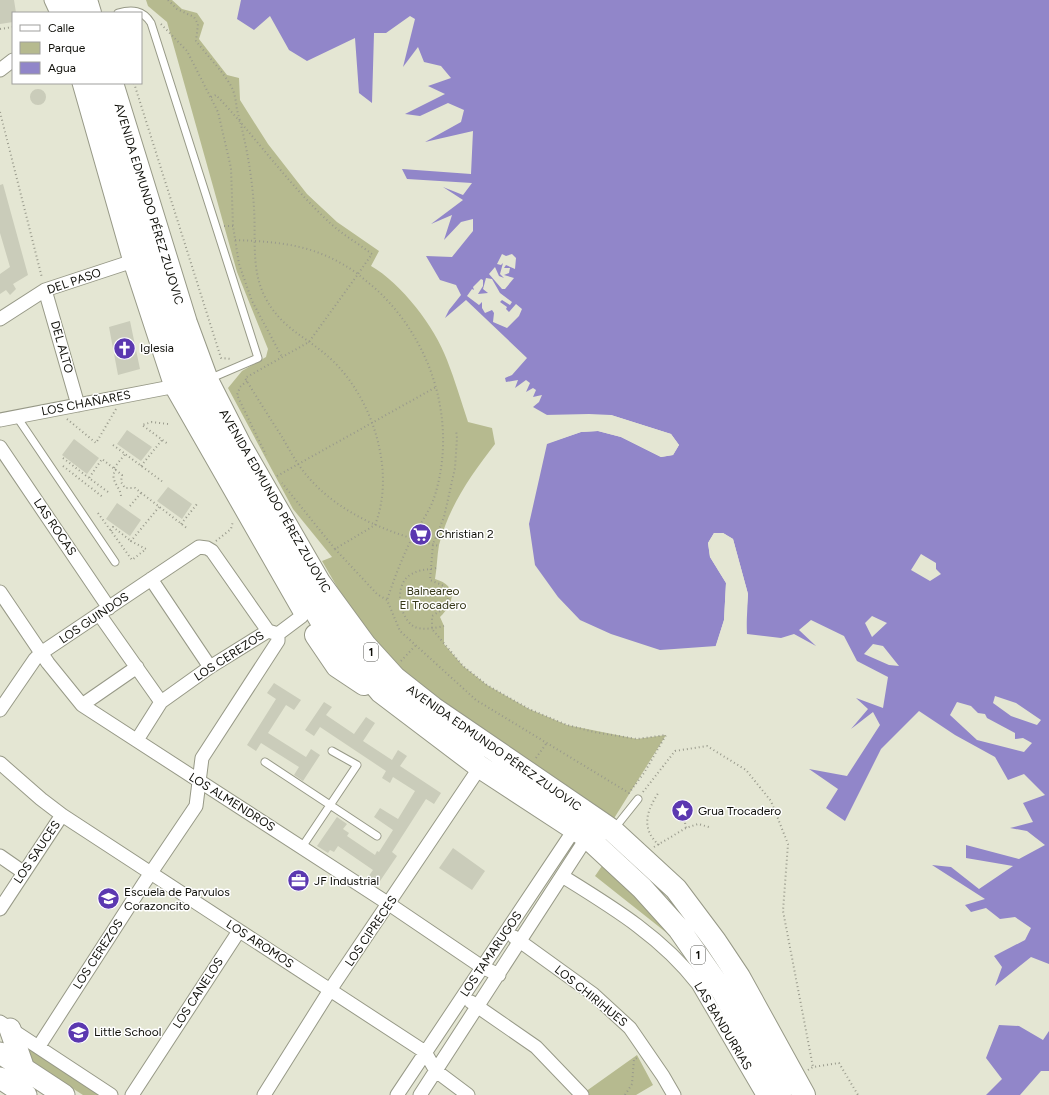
<svg xmlns="http://www.w3.org/2000/svg" width="1049" height="1095" font-family="Figtree,sans-serif">
<style>
.green{fill:#b6ba8f}
.water{fill:#9186c9;fill-rule:evenodd}
.pier{fill:#e4e6d3}
.building{fill:#caccba}
.lines{fill:none;stroke-linecap:round;stroke-linejoin:round}
.service-casing{stroke:#979987;stroke-width:9}
.minor-casing{stroke:#979987;stroke-width:15}
.primary-casing{stroke:#979987;stroke-width:23}
.trunk-casing{stroke:#979987;stroke-width:24}
.path{stroke:#999a8c;stroke-width:2;stroke-dasharray:1 3;stroke-linecap:butt}
.service{stroke:#fff;stroke-width:7}
.minor{stroke:#fff;stroke-width:13}
.primary{stroke:#fff;stroke-width:21}
.trunk{stroke:#fff;stroke-width:22}
.labels{text-anchor:middle;stroke-width:3;stroke-linejoin:round;paint-order:stroke}
.shield{fill:#fff;stroke:#575753;stroke-width:1}
.shield-label{font-size:11px;font-weight:bold;fill:#0f0f09}
.street-label{font-size:12px;fill:#0f0f09;stroke:#fff}
.poi-label{font-size:12px;fill:#0f0f09;stroke:#fff;text-anchor:start}
.park-label{font-size:12px;fill:#363818;stroke:#fff}
</style>
<rect width="100%" height="100%" fill="#e4e6d3"/>
<path class="green" d="M146,0H172L182,9L197,13L204,23L199,39L227,75L239,78L240,100L268,144L307,194L337,222L379,251L371,266C401,283 435,327 447,360C455,380 461,401 468,422L492,428L495,444C471,475 449,506 439,545C437,556 437,568 435,579C459,586 454,603 440,617L444,626V644L463,666L487,685L529,709L567,725L637,739L666,735L613,820L438,701L396,666L350,609L322,561L332,557L293,509L228,388L242,371L266,357L268,349L237,272L167,22L148,6Z
M604,863L677,941L595,876Z
M22,1038L105,1095H83L34,1064Z
M637,1055L653,1085L636,1095H588L585,1092Z"/>
<path class="water" d="M241,0H1049V964L1031,957L995,986L1002,967L994,956L1025,940L1031,928L1015,917L1000,919L986,908L971,912L965,905L985,899L932,865L951,867L979,889L1013,866L966,858V845L1019,859L1045,845L1027,831L1010,828L1033,822L1023,803L1045,795L1024,774L1008,780L995,757L955,735L919,711L881,749L845,821L826,808L838,789L809,769L847,776L880,725L873,712L851,729L868,709L856,698L883,708L888,677L857,661L844,636L811,620L799,630L816,646L794,634L781,638L747,634L746,617L748,594L733,539L723,533H714L708,543L710,557L726,583L724,620L716,646L660,650L611,634L580,620L558,597L535,565L529,524L547,444L581,432L598,431L621,437L661,457L673,455L679,445L671,434L611,415H547L533,407L539,402L542,395L533,397L536,390L533,388L526,392L530,383L526,380L515,388L518,380L506,382L505,378L512,375L527,358L466,300L445,318L449,310L461,295L456,285L440,280L426,256L452,257L473,231V219L461,222L444,240L452,215L431,224L463,200L443,187L463,195L472,183L407,179L402,169L471,174L473,131L425,142L461,122L464,110L448,103L420,116L405,114L445,94L428,86L451,78L441,66L424,62L418,47L403,67L415,19L410,16L386,33H374L372,103L359,93L355,38L307,61L289,50L270,16L254,30L237,19ZM502,254L506,256L512,254L516,258L515,269L506,265L504,268H510L509,273L504,275L514,278L505,289H502L489,274L495,267L499,276L504,278L500,274L503,263L501,265L497,264ZM486,278L492,279L500,293L512,302L510,305L502,300L500,302L507,307L506,309L509,312L516,304L522,309L519,316L507,328L493,322L494,313L492,310L485,313L482,308V302L479,305L467,296L472,289L474,290L473,287L481,279L483,280V286L478,294L488,293L483,289ZM921,554L936,563V569L941,574L930,581L911,570ZM872,616L887,623L872,637L865,623ZM873,644L883,646L899,666L889,665L864,654ZM995,696L1016,703L1041,720L1037,725L1011,716L993,703ZM957,702L971,706L978,713L985,714L987,718L1015,733V739L1023,738L1032,743L1024,752L977,740L950,715Z
M999,1025L1019,1026L1043,1040L1049,1031V1071H1041L1020,1095H986L1002,1079L986,1058Z"/>
<path class="pier" d="M589,414L611,415L671,434L679,445L673,455L661,457L621,437L598,431L581,432L545,444L581,430L598,429L622,436L661,455L671,453L676,445L670,436L611,417L544,415Z
M714,533H723L733,539L748,594L746,636L744,617L746,595L731,540L723,535H715L710,543L712,556L728,583L726,621L718,647L715,648L724,620L726,583L710,557L708,543Z"/>
<path class="building" d="M0,0H14L16,13H13V22L0,24Z
M30 97a8 8 0 1 1 16 0a8 8 0 1 1-16 0Z
M3,184L28,275L13,284L16,289L10,295L6,290L0,294V274L10,267L0,233V185Z
M130,321L140,369L118,375L109,327Z
M127,430L152,447L141,461L117,444Z
M74,439L99,458L87,474L62,455Z
M168,487L192,504L182,519L157,501Z
M117,503L141,520L130,536L106,519Z
M274,683L301,700L294,710L286,705L268,733L306,757L311,749L320,755L303,781L294,775L299,767L261,743L256,751L247,745L276,699L267,693Z
M324,702L332,707L326,715L354,734L366,717L375,723L363,741L392,760L398,750L407,756L400,766L441,793L434,804L426,799L392,852L397,856L378,884L368,877L373,870L338,846L334,852L330,850L328,853L317,846L337,817L347,824L343,829L349,833L347,836L375,855L377,851L379,852L393,830L374,817L380,808L398,819L415,791L393,777L390,783L382,778L386,771L320,727L314,736L305,730Z
M453,848L485,871L472,890L439,868Z"/>
<g class="lines">
<defs>
<path id="service" d="M118,13C132,9 143,10 151,23L258,358L209,379
M17,417L115,562
M265,762L377,836
M614,829L638,799
M302,847L357,765L332,751"/>
<path id="minor" d="M51,0L57,13
M0,70L13,60
M79,83L130,262L171,387L302,616L278,634L268,631L210,667L161,702L137,740
M45,290L78,405
M0,319L45,290L130,262
M0,420L171,387
M0,447L109,608
M151,579L210,667
M0,592L48,663L82,705L389,904L482,967L499,975
M99,614L161,702
M82,705L137,667
M0,710L35,659L41,653L199,547L207,548L212,551L268,631
M0,763L41,799L62,815L425,1052L436,1071L468,1095
M0,856L23,872
M562,876C612,907 662,937 698,984L763,1095
M0,909L62,815
M514,937L593,994L630,1028L663,1076L674,1095
M471,1002L536,1047L582,1095
M0,1022L111,1095
M39,1046L144,883L196,806L202,758L278,641V634
M132,1095L239,931
M264,1095L330,990L480,767
M397,1095L578,824
M420,1095L591,831"/>
<path id="primary" d="M10,1029L24,1069
M0,1053L64,1095
M0,1078L26,1095"/>
<path id="trunk" d="M66,0L71,13
M86,0L90,13
M93,83L166,326L185,379L210,431L320,619L381,692L480,767L587,837L642,888L679,929L723,992L780,1095
M112,83L186,323L207,380L240,445L319,582L365,645L395,678L433,708L613,831L676,889L715,941L739,977L804,1095
M316,635L337,666L364,684"/>
</defs>
<use href="#service" class="service-casing"/>
<use href="#minor" class="minor-casing"/>
<use href="#primary" class="primary-casing"/>
<use href="#trunk" class="trunk-casing"/>
<path class="path" d="M168,0L177,9L194,17L198,24L196,41C206,54 224,73 231,86C235,93 236,102 237,110C246,142 252,175 254,208C256,237 251,268 264,295C281,330 307,336 333,361C373,400 396,472 375,525L335,549L282,483
M161,24L187,51L218,112L231,168L233,226L239,264L252,301L282,357
M0,29L13,27
M134,83L221,358L232,359
M211,97L216,95C255,136 288,184 330,223C343,235 359,244 372,254L358,274C367,282 377,289 385,298C435,350 456,426 435,495C430,511 420,524 412,538C402,558 394,579 387,600
M0,112L42,278
M224,226H233
M235,240C283,242 317,245 358,274L309,342L245,378C257,398 270,418 282,437C290,451 298,466 309,478C342,516 392,534 439,546
M247,381L240,387L237,395L266,455
M67,419L96,443L116,409
M168,424L152,422L142,425L168,444
M113,445L163,482
M63,458L89,478
M63,466L104,498
M141,466L162,440
M114,468L125,454
M116,469C108,481 122,487 121,498
M277,476L436,387
M108,492L89,478L102,459L122,475L121,482L125,488H135L188,529
M130,506L141,493
M98,513L132,560L146,549L131,541L159,507
M181,524L197,504
M111,531L113,527L131,541
M216,541L231,529L233,521
M335,549L377,594L387,600L400,631L476,700L629,793L644,773L666,735L637,739L594,732L567,725L529,709L487,685L463,666L432,629V616L445,608L449,596L444,586L430,580L433,544L444,517L455,468L457,438L456,430
M436,568C427,570 419,569 410,575C394,585 399,616 413,626C421,631 435,628 444,626
M401,661L415,646
M536,758L546,744
M643,792L675,751L707,746L746,770L771,801L788,844L783,911L813,1067
M683,811L686,828
M659,845C640,828 647,810 659,792
M654,847L686,828L698,824L709,827
M808,1070L813,1067L839,1063L858,1095
M625,1095L632,1084L634,1059L637,1058"/>
<use href="#service" class="service"/>
<use href="#minor" class="minor"/>
<use href="#primary" class="primary"/>
<use href="#trunk" class="trunk"/>
</g>
<defs>
<symbol id="church-disc" viewBox="-11 -11 22 22"><circle r="9.5" fill="#5b38b0" stroke="#fff"/><path d="M-1.2-6h2.4v3.5h3.3v2.4h-3.3V6h-2.4V-.1h-3.3v-2.4h3.3Z" fill="#fff"/></symbol>
<symbol id="supermarket-disc" viewBox="-11 -11 22 22"><circle r="9.5" fill="#5b38b0" stroke="#fff"/><path d="M-6-5.5h2.5l.6 2H6L4.5 2H-2.5L-4.4-4H-6ZM-1.5 3.2a1.3 1.3 0 1 0 .1 0ZM3 3.2a1.3 1.3 0 1 0 .1 0Z" fill="#fff"/></symbol>
<symbol id="sight-disc" viewBox="-11 -11 22 22"><circle r="9.5" fill="#5b38b0" stroke="#fff"/><path d="M0-6L1.8-2.2L6-1.7L2.9 1.2L3.7 5.4L0 3.3L-3.7 5.4L-2.9 1.2L-6-1.7L-1.8-2.2Z" fill="#fff"/></symbol>
<symbol id="office-disc" viewBox="-11 -11 22 22"><circle r="9.5" fill="#5b38b0" stroke="#fff"/><path d="M-6-3h4V-5.5h4V-3h4V5H-6ZM-1-4.5V-3h2v-1.5ZM-6 0V1H6V0Z" fill="#fff"/></symbol>
<symbol id="school-disc" viewBox="-11 -11 22 22"><circle r="9.5" fill="#5b38b0" stroke="#fff"/><path d="M0-5L7-2L0 1L-7-2ZM-4 1L0 2.5L4 1V4Q0 6-4 4Z" fill="#fff"/></symbol>
</defs>
<g fill-rule="evenodd">
<use href="#church-disc" x="112" y="336" width="25" height="25"/>
<use href="#supermarket-disc" x="408" y="522" width="25" height="25"/>
<use href="#sight-disc" x="670" y="798" width="25" height="25"/>
<use href="#office-disc" x="286" y="868" width="25" height="25"/>
<use href="#school-disc" x="96" y="886" width="25" height="25"/>
<use href="#school-disc" x="66" y="1020" width="25" height="25"/>
</g>
<g class="labels">
<g class="shield">
<rect x="364" y="643" width="14" height="18" rx="3"/>
<rect x="691" y="946" width="14" height="18" rx="3"/>
</g>
<g class="shield-label">
<text x="371" y="656">1</text>
<text x="698" y="959">1</text>
</g>
<g class="street-label">
<text transform="translate(149 204) rotate(73)" y="4">AVENIDA EDMUNDO PÉREZ ZUJOVIC</text>
<text transform="translate(74 281) rotate(-19)" y="4">DEL PASO</text>
<text transform="translate(62 347) rotate(74)" y="4">DEL ALTO</text>
<text transform="translate(86 403) rotate(-11)" y="4">LOS CHAÑARES</text>
<text transform="translate(275 501) rotate(60)" y="4">AVENIDA EDMUNDO PÉREZ ZUJOVIC</text>
<text transform="translate(55 527) rotate(56)" y="4">LAS ROCAS</text>
<text transform="translate(94 618) rotate(-34)" y="4">LOS GUINDOS</text>
<text transform="translate(229 656) rotate(-33)" y="4">LOS CEREZOS</text>
<text transform="translate(494 748) rotate(35)" y="4">AVENIDA EDMUNDO PÉREZ ZUJOVIC</text>
<text transform="translate(232 802) rotate(32)" y="4">LOS ALMENDROS</text>
<text transform="translate(37 852) rotate(-56)" y="4">LOS SAUCES</text>
<text transform="translate(371 931) rotate(-56)" y="4">LOS CIPRECES</text>
<text transform="translate(260 944) rotate(33)" y="4">LOS AROMOS</text>
<text transform="translate(98 954) rotate(-57)" y="4">LOS CEREZOS</text>
<text transform="translate(491 954) rotate(-56)" y="4">LOS TAMARUGOS</text>
<text transform="translate(198 993) rotate(-57)" y="4">LOS CANELOS</text>
<text transform="translate(591 996) rotate(39)" y="4">LOS CHIRIHUES</text>
<text transform="translate(723 1026) rotate(59)" y="4">LAS BANDURRIAS</text>
</g>
<g class="poi-label">
<text x="140" y="352">Iglesia</text>
<text x="436" y="538">Christian 2</text>
<text x="698" y="815">Grua Trocadero</text>
<text x="314" y="885">JF Industrial</text>
<text x="124" y="896">Escuela de Parvulos<tspan x="124" dy="14">Corazoncito</tspan></text>
<text x="94" y="1036">Little School</text>
</g>
<g class="park-label">
<text x="433" y="595">Balneareo<tspan x="433" dy="14">El Trocadero</tspan></text>
</g>
</g>
<rect x="12" y="12" width="130" height="72" fill="#ffffff" stroke="#9f9f9d"/>
<rect x="20" y="25" width="20" height="6" fill="#ffffff" stroke="#9f9f9d"/>
<text x="48" y="32" font-size="12" fill="#0f0f09">Calle</text>
<rect x="20" y="42" width="20" height="12" fill="#b6ba8f" stroke="#9f9f9d"/>
<text x="48" y="52" font-size="12" fill="#0f0f09">Parque</text>
<rect x="20" y="62" width="20" height="12" fill="#9186c9" stroke="#9f9f9d"/>
<text x="48" y="72" font-size="12" fill="#0f0f09">Agua</text>
</svg>
